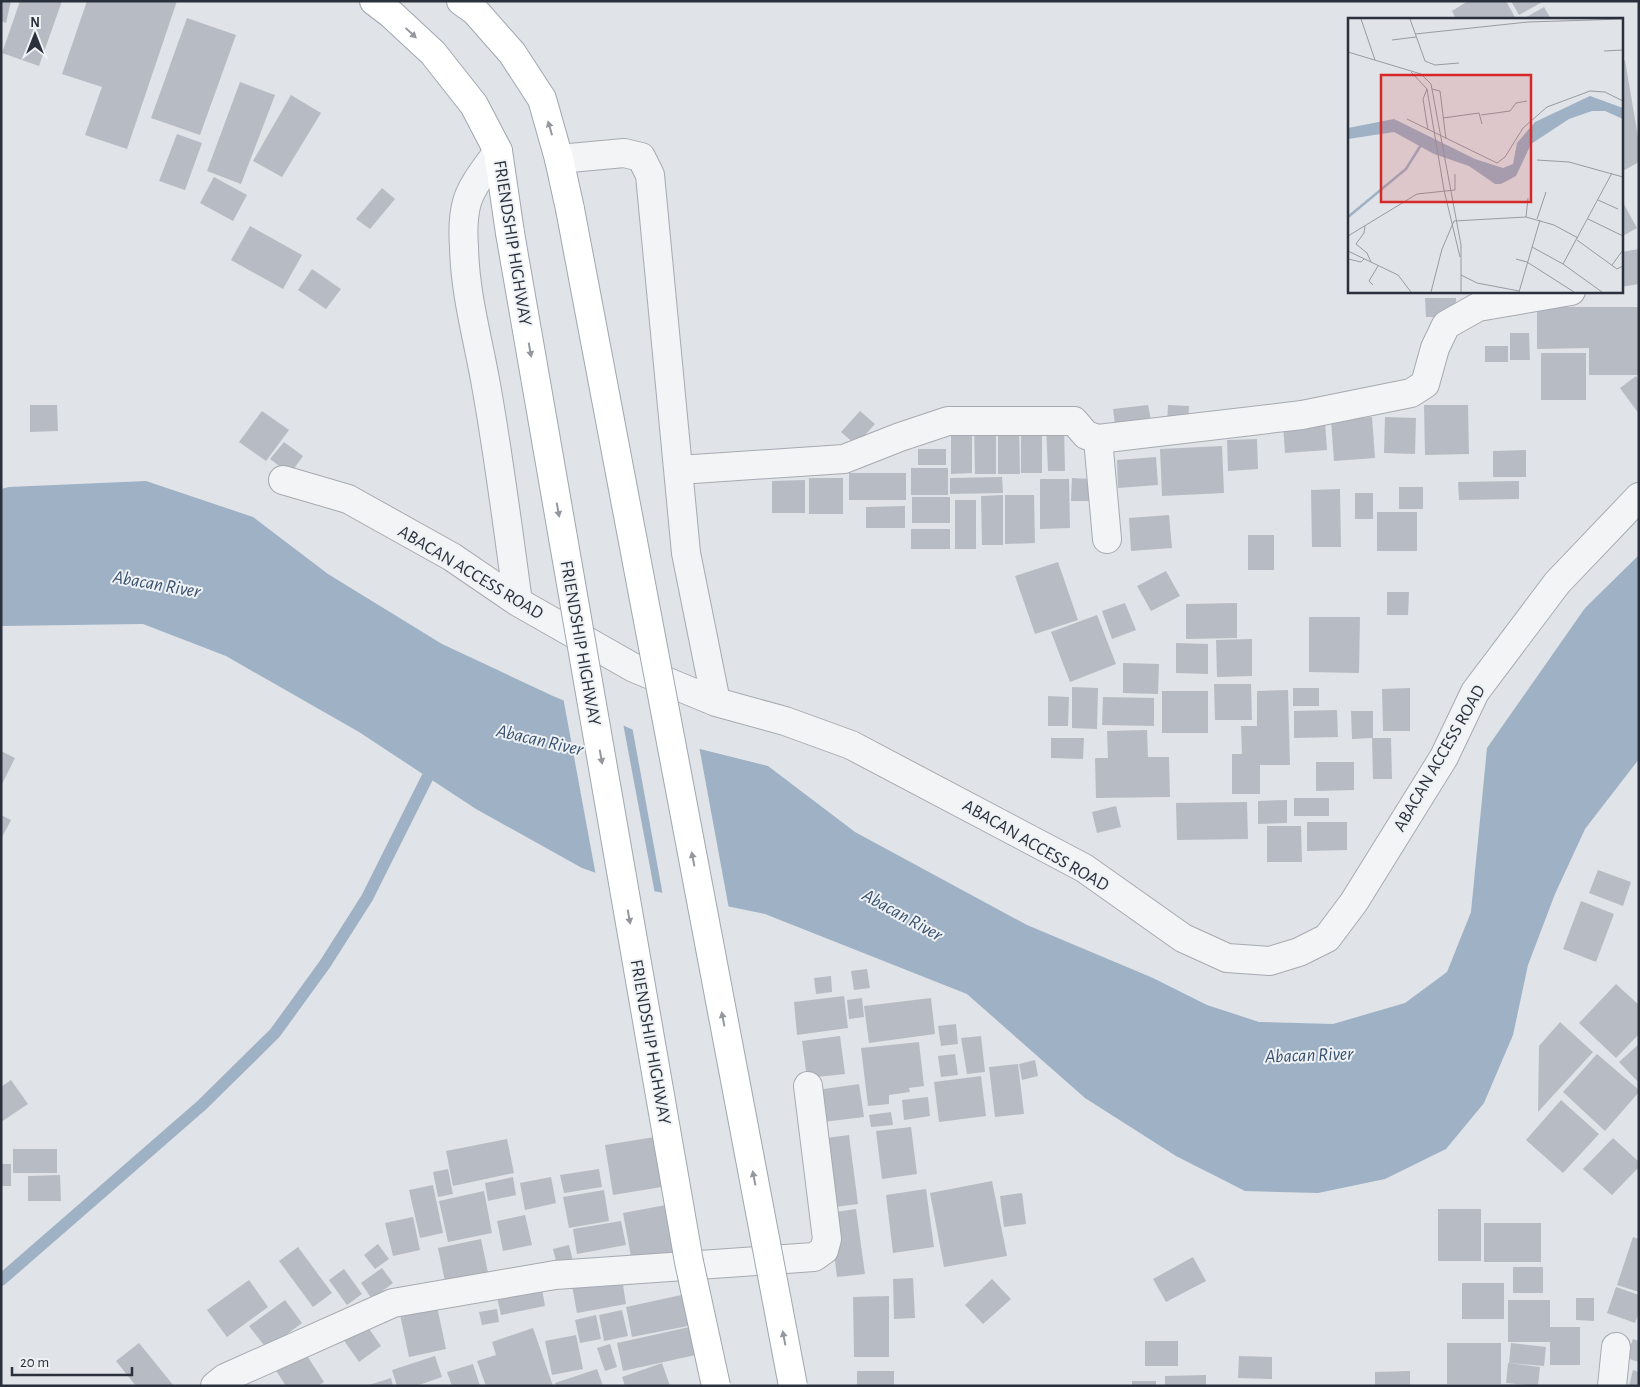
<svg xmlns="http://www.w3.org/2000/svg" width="1640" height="1387" font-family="'Alegreya Sans',sans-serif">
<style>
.water{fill:#9eb1c5}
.pier{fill:#e0e3e7}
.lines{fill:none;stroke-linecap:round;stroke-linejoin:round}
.stream{stroke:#9eb1c5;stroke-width:12}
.building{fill:#b7bcc4}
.minor-casing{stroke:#a6aab1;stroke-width:30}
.tertiary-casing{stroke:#a6aab1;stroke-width:30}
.primary-casing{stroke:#a0a7b2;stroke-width:30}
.minor{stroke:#f2f4f6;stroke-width:28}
.tertiary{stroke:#f2f4f6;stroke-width:28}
.primary{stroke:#fff;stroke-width:28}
.primary-bridge-casing{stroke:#a0a7b2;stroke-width:30;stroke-linecap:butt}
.primary-bridge{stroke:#fff;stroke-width:28}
.oneway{fill:#94989e}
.labels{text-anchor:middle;stroke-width:4;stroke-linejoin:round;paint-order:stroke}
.street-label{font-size:18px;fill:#2a313d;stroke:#eff2f5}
.water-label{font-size:19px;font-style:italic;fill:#37506e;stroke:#eff2f5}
.inset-river{fill:none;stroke:#9eb1c5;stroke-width:2.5}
.inset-road{fill:none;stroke:#979ca3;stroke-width:1}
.view{fill:#d62828;fill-opacity:0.15;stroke:#d62828;stroke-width:2.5}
.inset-edge{fill:none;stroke:#2a313d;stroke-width:2.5}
</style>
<rect width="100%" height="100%" fill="#e0e3e7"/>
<path class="water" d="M146,481L253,517L328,574L442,644L553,696L648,736L768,766L855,832L1027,925L1153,978L1207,1005L1259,1022L1333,1024L1405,1003L1447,972L1471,912L1487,748L1585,608L1639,555V759L1585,829L1555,894L1528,965L1513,1035L1484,1103L1446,1149L1385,1179L1318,1193L1245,1191L1176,1156L1085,1098L967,994L765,914L639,888L582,868L476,809L359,732L226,656L143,624L1,626V489L9,487Z"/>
<path class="pier" d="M563,697L623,723L655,894L639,891L596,876Z
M632,726L649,734L699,746L729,909L663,896Z"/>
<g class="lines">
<path class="stream" d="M1,1280L202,1105L275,1033L325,964L367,898L434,764"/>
</g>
<path class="building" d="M1,1H11L6,23L1,21Z
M20,1H62L39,66L2,53Z
M87,1H177L127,149L85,135L102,87L62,74Z
M1468,1H1506L1516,19H1456L1452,11Z
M1511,1H1544L1519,15Z
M1544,7L1551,19H1523Z
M187,18L236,35L200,135L151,118Z
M1625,60L1639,143V162L1621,172V61Z
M240,82L275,95L241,184L207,171Z
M291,95L321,113L282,177L253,161Z
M177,134L202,143L185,190L159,181Z
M214,177L247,195L233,221L200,203Z
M382,188L395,199L370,229L356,219Z
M1621,199L1637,228L1621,237Z
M250,226L302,255L283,289L231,260Z
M1639,249V284L1621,287V252Z
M312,269L341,289L326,309L298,290Z
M1425,298H1456V317H1426Z
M1537,307H1639V375H1589V348L1537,349Z
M1510,333H1529L1530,360H1510Z
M1485,346H1508V362H1485Z
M1541,353H1586V400H1541Z
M1636,376L1639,380V414L1620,388Z
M30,405H57L58,431L30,432Z
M1148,405L1151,420L1115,425L1113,409Z
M1168,405L1189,406L1188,425L1167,424Z
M1424,405H1468L1469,454L1425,455Z
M262,411L289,430L266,461L239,442Z
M860,411L875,424L856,445L841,432Z
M1372,417L1375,458L1334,461L1331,420Z
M1385,417L1416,418L1415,454L1384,453Z
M1325,421L1327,450L1285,453L1283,424Z
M972,424V473L951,474V425Z
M1021,424H1042V473H1021Z
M1064,424L1065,471H1048L1046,425Z
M974,425H996V474H975Z
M998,425H1019L1020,474H998Z
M1257,439L1258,469L1228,471L1227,440Z
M284,442L303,456L290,474L270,459Z
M1222,446L1224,493L1162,496L1160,449Z
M918,449H946V465H918Z
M1526,450V477H1493V451Z
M1156,457L1158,485L1118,488L1117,460Z
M911,468H948V495H911Z
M849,473H906V500H849Z
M1002,477L1003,493L950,494V478Z
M809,478H843V514H809Z
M1072,478L1090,479V501H1071Z
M1040,479H1069L1070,528L1040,529Z
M805,480V513H772V481Z
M1519,481V499L1459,500L1458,482Z
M1399,487H1423V509H1399Z
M1340,489L1341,547H1312L1311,490Z
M1355,493H1373V519H1355Z
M1003,495V545H982L981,496Z
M1005,495H1034L1035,543L1005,544Z
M912,497H950V523H912Z
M955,500H976V549H955Z
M905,506V528H866V507Z
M1377,512H1417V551H1377Z
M1169,515L1172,548L1131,551L1129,518Z
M911,529H950V549H911Z
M1248,535H1274V570H1248Z
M1058,562L1078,620L1035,634L1015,576Z
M1166,571L1180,596L1151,611L1137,586Z
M1387,592H1409L1408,615H1387Z
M1125,603L1136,630L1112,639L1102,611Z
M1237,603V638L1186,639V604Z
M1097,615L1116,664L1070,682L1051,632Z
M1309,617H1360L1359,673L1309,672Z
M1252,639V676L1217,677L1216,640Z
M1176,643L1208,644V674L1176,673Z
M1123,663L1159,664L1158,694L1123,693Z
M1214,684H1251L1252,720H1215Z
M1072,687L1098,688L1097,729L1072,728Z
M1293,688H1319V706H1293Z
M1410,688V731H1383L1382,689Z
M1288,690L1290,765H1260V794H1232V754H1242L1241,726H1257V691Z
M1162,691H1208V733H1162Z
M1048,696L1069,697L1068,726H1048Z
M1103,697L1154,698V726L1102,725Z
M1337,710L1338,737L1294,738V711Z
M1351,711H1373V738H1391L1392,779H1373L1372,738L1352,739Z
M1147,730L1148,757H1169L1170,797L1096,798L1095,758H1108L1107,731Z
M1051,738H1084L1083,759L1051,758Z
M1,751L15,758L1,786Z
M1316,762H1354V790L1316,791Z
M1294,798H1329V816H1294Z
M1287,800V823L1258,824V801Z
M1247,802L1248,839L1177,840L1176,803Z
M1116,806L1121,827L1097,833L1092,812Z
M1,815L11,820L1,839Z
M1307,822H1347V850L1307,851Z
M1267,826H1301L1302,862H1267Z
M1598,870L1631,882L1623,906L1589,893Z
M1581,901L1614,914L1596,962L1563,949Z
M867,969L870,988L854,990L851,971Z
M831,976L832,992L816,994L814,978Z
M1616,984L1639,1005V1034L1616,1058L1579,1023Z
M844,996L848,1028L797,1035L794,1002Z
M862,998L864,1017L849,1019L847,1000Z
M931,998L935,1034L869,1043L864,1006Z
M1560,1022L1593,1052L1538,1112L1539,1046Z
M956,1024L958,1044L941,1046L938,1026Z
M840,1036L845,1074L807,1078L802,1041Z
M981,1036L985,1072L967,1074L961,1038Z
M919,1042L924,1086L909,1088L910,1092L889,1095V1104L868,1106L861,1048Z
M1639,1044V1083L1619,1062Z
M955,1054L958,1075L941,1077L938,1056Z
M1597,1054L1639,1090V1092L1605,1131L1563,1092Z
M1035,1060L1038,1076L1022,1080L1019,1064Z
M1018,1064L1024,1114L995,1117L989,1067Z
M981,1076L986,1116L939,1122L934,1082Z
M11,1080L28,1104L1,1122V1087Z
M859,1084L864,1117L815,1123L810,1091Z
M928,1097L930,1116L904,1120L902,1100Z
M1561,1100L1599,1134L1563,1173L1526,1140Z
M891,1112L893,1125L871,1127L869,1115Z
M911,1127L917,1174L882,1179L876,1131Z
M667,1135L674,1185L613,1195L605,1145Z
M849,1135L858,1204L827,1208L819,1139Z
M1613,1138L1639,1162V1167L1612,1195L1583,1169Z
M507,1139L514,1173L453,1186L446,1151Z
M13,1149H57V1173H13Z
M1,1164H11V1186H1Z
M448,1169L453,1194L438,1197L433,1172Z
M599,1169L602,1187L564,1193L560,1175Z
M60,1175L61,1201H28V1176Z
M513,1177L516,1195L488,1201L485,1183Z
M551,1177L556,1203L525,1210L520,1183Z
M992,1181L1007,1256L944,1267L930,1193Z
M433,1185L443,1233L420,1238L409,1190Z
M926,1189L934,1247L893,1253L886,1195Z
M604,1190L609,1221L569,1228L563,1197Z
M484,1191L492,1233L448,1242L439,1201Z
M1022,1193L1026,1224L1004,1227L1000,1196Z
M666,1205L675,1254L632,1262L623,1213Z
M856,1209L865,1274L837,1277L829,1213Z
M1438,1209H1481V1261H1438Z
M525,1215L532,1245L503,1251L497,1221Z
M413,1217L420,1250L393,1256L385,1223Z
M621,1221L626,1245L577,1254L573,1229Z
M1484,1223H1541V1262H1484Z
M1633,1237L1639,1239V1292L1617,1285Z
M481,1239L490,1282L447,1291L438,1248Z
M378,1244L389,1259L375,1269L364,1255Z
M569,1245L574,1265L558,1269L553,1249Z
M298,1247L332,1293L313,1307L279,1261Z
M1193,1257L1206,1281L1166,1302L1153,1279Z
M1513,1267H1543V1293H1513Z
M382,1268L393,1283L372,1299L361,1283Z
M344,1269L362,1294L347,1305L329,1280Z
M621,1272L626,1304L577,1313L571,1280Z
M913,1278L915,1318L894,1319L893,1279Z
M992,1279L1011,1299L983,1324L965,1305Z
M249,1280L268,1307L227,1337L207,1310Z
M1462,1283H1504V1319H1462Z
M1616,1287L1639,1295V1312L1635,1323L1607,1313Z
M542,1289L545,1306L501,1315L497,1298Z
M686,1294L693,1325L632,1337L626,1307Z
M889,1296V1357H854L853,1297Z
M435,1297L446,1349L409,1357L398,1305Z
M1576,1298H1594V1321L1576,1320Z
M285,1300L302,1323L267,1349L249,1326Z
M1508,1300H1550V1327H1580V1365H1550V1342H1508Z
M497,1309L499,1322L482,1325L479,1312Z
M622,1310L628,1336L604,1341L599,1315Z
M596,1315L601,1339L580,1343L575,1320Z
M365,1323L381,1346L359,1362L343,1339Z
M694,1326L700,1354L623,1371L617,1343Z
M533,1328L553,1386H486L477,1361L496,1355L492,1342Z
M576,1335L583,1369L552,1375L545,1341Z
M1633,1339L1639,1341V1362L1626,1358Z
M1145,1341H1178V1366H1145Z
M139,1343L174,1386H136L116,1361Z
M1447,1343H1501V1384H1447Z
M1511,1343L1546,1347L1544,1366L1509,1363Z
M610,1344L617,1367L605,1371L597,1348Z
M302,1348L324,1382L318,1386H286L273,1366Z
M435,1356L442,1377L416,1386H397L392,1370Z
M1239,1356L1272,1357V1379L1238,1378Z
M662,1363L670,1386H625L622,1377Z
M1508,1363L1540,1367L1538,1386L1506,1383Z
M473,1364L480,1386H452L447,1372Z
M597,1369L603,1386H556L555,1383Z
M1633,1370L1639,1372V1386H1629Z
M857,1371H894V1386H857Z
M1410,1371V1386H1375V1372Z
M1206,1375V1386H1165V1376Z
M391,1378L393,1386H369V1385Z
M1132,1381H1156V1386H1132Z"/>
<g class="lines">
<defs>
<path id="minor" d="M1098,439L1302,415L1411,393L1425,384L1435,348L1446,325L1478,307L1571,291
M679,470L844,459L900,437L948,421H1074L1086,435L1098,439L1107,539
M215,1386L225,1378L393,1303L555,1275L814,1257L824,1250L827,1239L808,1086
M1612,1386L1616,1347"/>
<path id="tertiary" d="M498,151C488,166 472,184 467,202C463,216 463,233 464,247C465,295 478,339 486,385C499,457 508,530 518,602
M559,159L624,153L641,157L650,175L686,553L716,702
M283,480L348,499L452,557L518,602L634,668L716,702L785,721L851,745L1084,868L1183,938L1227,958L1270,961L1299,952L1327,938L1354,902L1444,757L1475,692L1557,583L1639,497"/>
<path id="primary" d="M374,1L391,14L433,53L474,105L498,151L510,233
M461,1L475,11L512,53L542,99L559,159L570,209"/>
</defs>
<use href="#minor" class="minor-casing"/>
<use href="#tertiary" class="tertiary-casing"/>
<use href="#primary" class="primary-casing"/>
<use href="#minor" class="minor"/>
<use href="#tertiary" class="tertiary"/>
<use href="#primary" class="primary"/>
<defs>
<path id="primary-bridge" d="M570,209L793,1386
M510,233L689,1262L716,1386"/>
</defs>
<use href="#primary-bridge" class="primary-bridge-casing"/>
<use href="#primary-bridge" class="primary-bridge"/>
</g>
<defs><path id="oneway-solid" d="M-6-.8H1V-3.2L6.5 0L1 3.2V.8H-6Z" transform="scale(1.25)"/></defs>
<g class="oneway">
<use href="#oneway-solid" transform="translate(411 33) rotate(43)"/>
<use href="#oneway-solid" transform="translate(550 128) rotate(-106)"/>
<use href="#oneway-solid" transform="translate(530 350) rotate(80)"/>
<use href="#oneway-solid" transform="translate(558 510) rotate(80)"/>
<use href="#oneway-solid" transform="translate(601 757) rotate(80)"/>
<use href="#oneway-solid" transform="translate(693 859) rotate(-101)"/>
<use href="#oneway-solid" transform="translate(629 917) rotate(80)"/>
<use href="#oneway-solid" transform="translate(723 1019) rotate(-101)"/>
<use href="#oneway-solid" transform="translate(754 1178) rotate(-101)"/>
<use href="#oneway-solid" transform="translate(784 1338) rotate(-101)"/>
</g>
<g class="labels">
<g class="street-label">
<text transform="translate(513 243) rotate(81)" y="6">FRIENDSHIP HIGHWAY</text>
<text transform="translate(471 572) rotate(31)" y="6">ABACAN ACCESS ROAD</text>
<text transform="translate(581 643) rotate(80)" y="6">FRIENDSHIP HIGHWAY</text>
<text transform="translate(1439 758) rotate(-60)" y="6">ABACAN ACCESS ROAD</text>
<text transform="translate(1036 845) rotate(30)" y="6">ABACAN ACCESS ROAD</text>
<text transform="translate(651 1042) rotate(80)" y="6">FRIENDSHIP HIGHWAY</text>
</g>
<g class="water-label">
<text transform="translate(157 583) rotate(10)" y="7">Abacan River</text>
<text transform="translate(540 739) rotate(13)" y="7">Abacan River</text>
<text transform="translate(903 914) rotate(29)" y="7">Abacan River</text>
<text transform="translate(1309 1054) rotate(-2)" y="7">Abacan River</text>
</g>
</g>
<g transform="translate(1348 18)">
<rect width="275" height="275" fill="#e0e3e7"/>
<path d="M242,78L275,90V101L257,93H244L221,101L183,126L168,158L153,166H147L121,148L86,136L46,114L0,121V110L46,101L127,141L155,150L165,146L169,125L187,104Z" fill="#9eb1c5"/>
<path class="inset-river" d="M0,199L58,151L73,127"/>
<path class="inset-road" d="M13,1L27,42M62,1L77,43L87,47L111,45M67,16L180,4L275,1M44,22L68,19M256,33L275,32M0,34L73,56L83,66L113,227V274M63,54L79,71L96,172L112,239M79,71L75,81L80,112M84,71L92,73L98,121M133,97L162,93L168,85L179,83M95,100L131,95L134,106M59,101L149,145L157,139L175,110L199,89L242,73L257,74L275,83M189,142L221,144L275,159M250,182L270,191M178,199L180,180M189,201L198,174M240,201L275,218M17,208L16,215L8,226L19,235L23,244M0,218L69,176L107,172V156M229,222L269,251L275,248M184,229L215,246L254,274M0,233L50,257L63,274M0,241L13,244L16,241M168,241L179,244L226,274M215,246L264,155M264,247L275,232M113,257L129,265L171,273M25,267L21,263L30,248M83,274L94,231L106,203L178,199L206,207L230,220M171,274L192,202"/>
<path class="view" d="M33,57H183V184H33Z"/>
<rect width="275" height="275" class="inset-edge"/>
</g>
<rect width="1640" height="1387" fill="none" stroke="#2a313d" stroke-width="5"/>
<g transform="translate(35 35)" stroke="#eff2f5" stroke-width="4" paint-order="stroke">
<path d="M0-4L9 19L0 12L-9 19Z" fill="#2a313d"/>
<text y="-8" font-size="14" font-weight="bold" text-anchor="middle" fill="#2a313d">N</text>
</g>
<path d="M12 1367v8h120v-8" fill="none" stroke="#2a313d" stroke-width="2.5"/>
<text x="20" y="1367" font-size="15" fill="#2a313d" stroke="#eff2f5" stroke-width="4" paint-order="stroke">20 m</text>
</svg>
